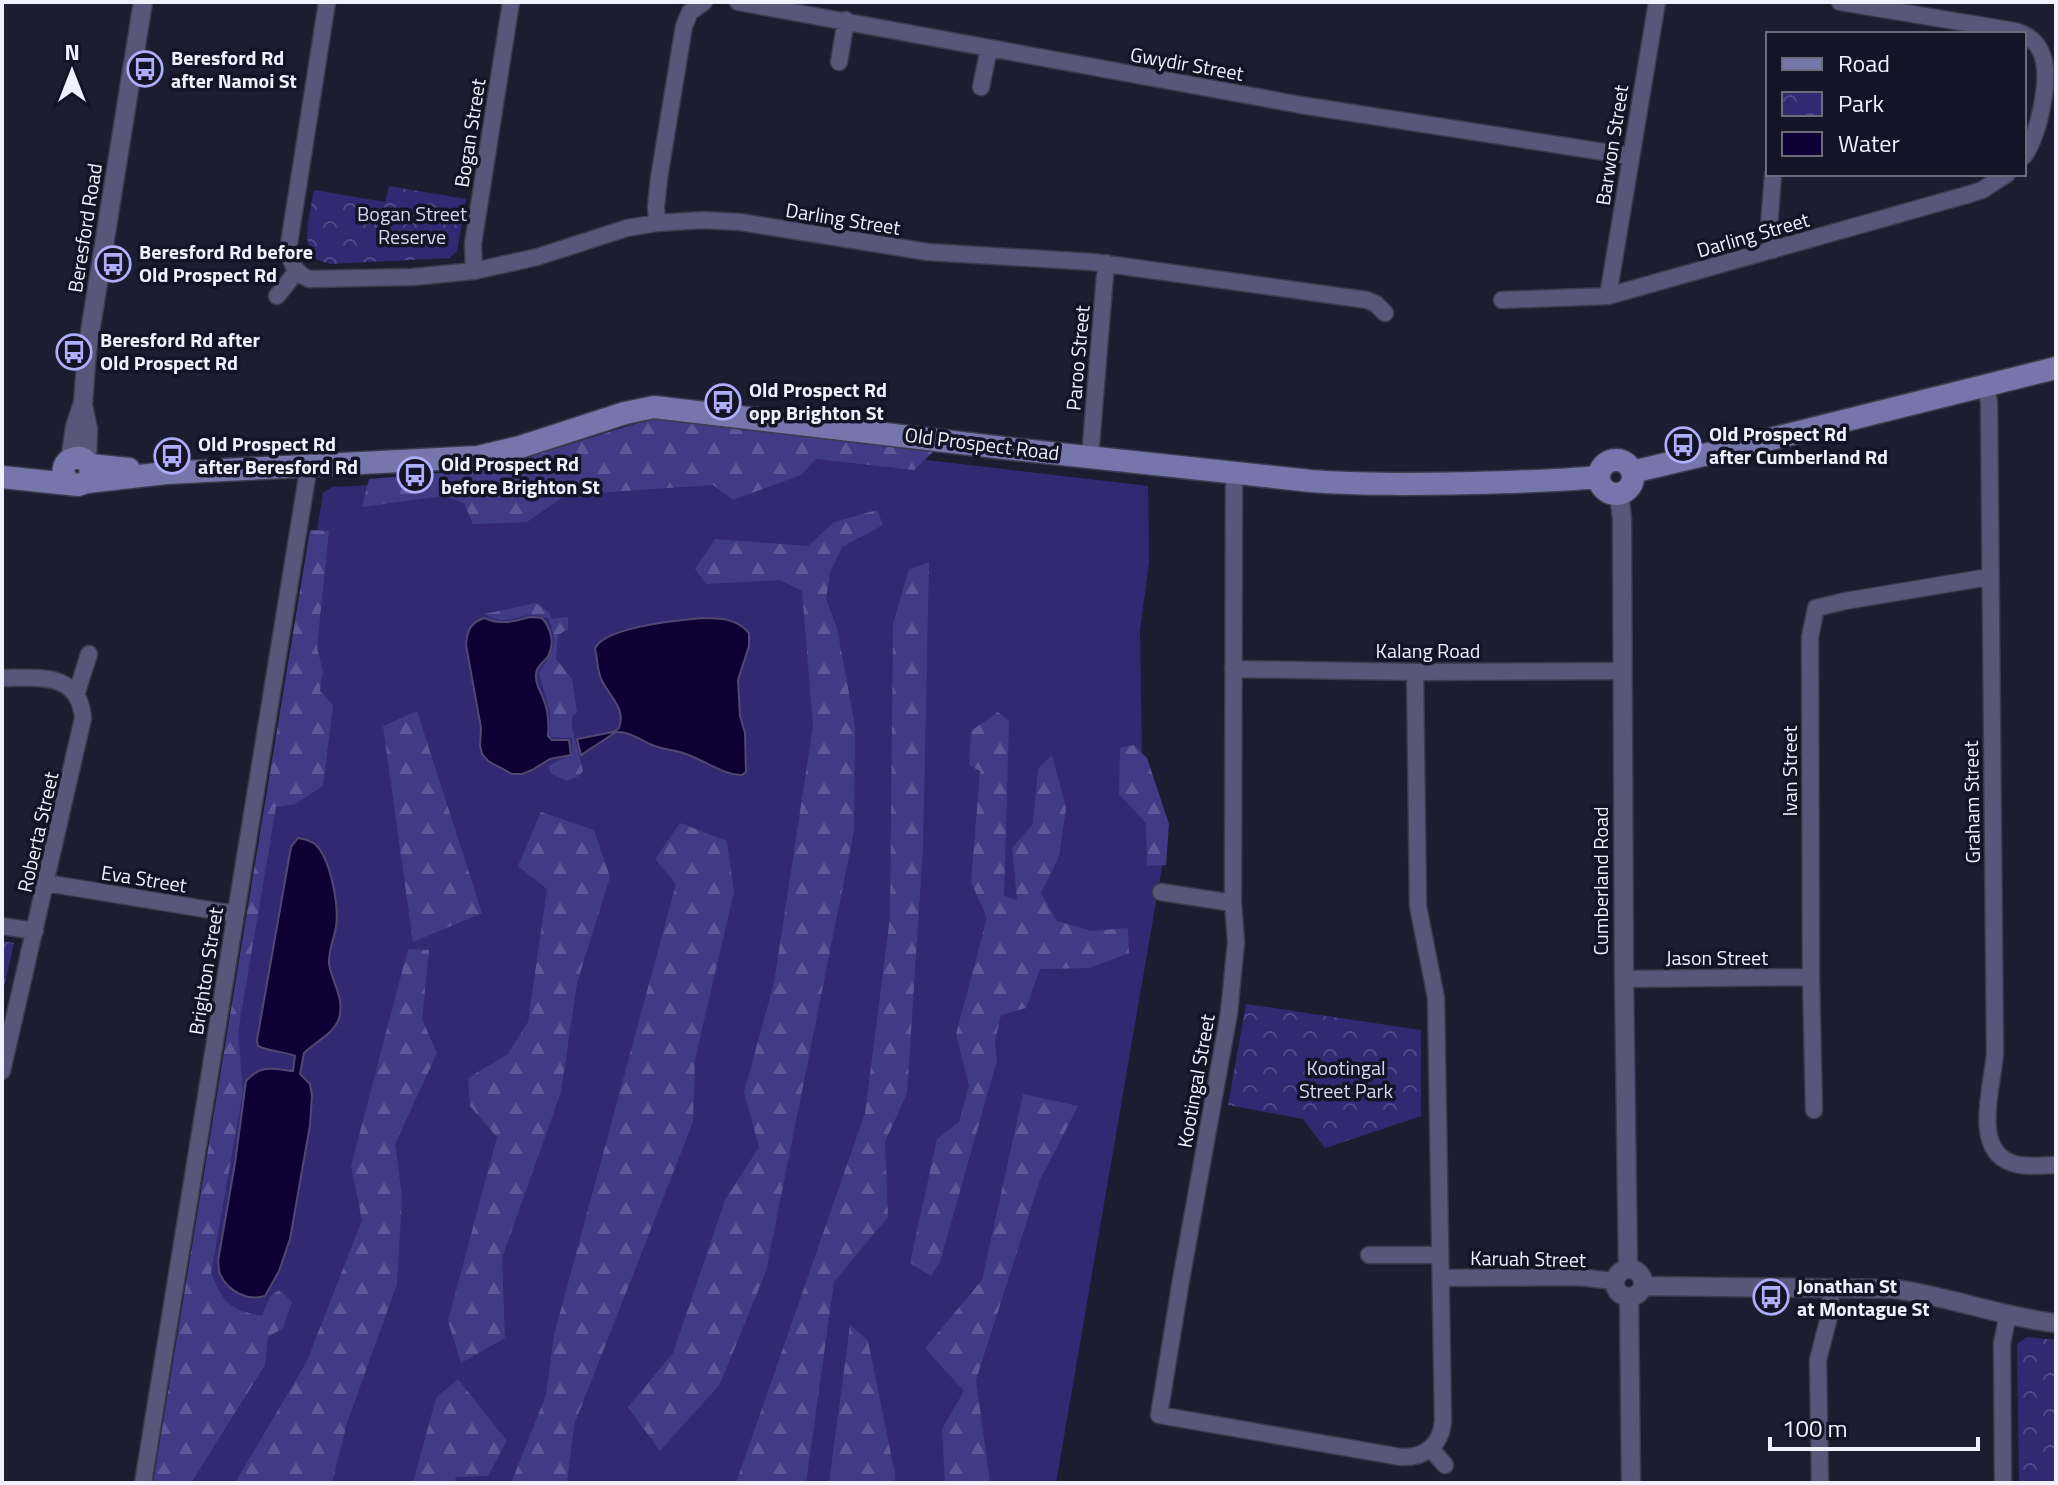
<svg xmlns="http://www.w3.org/2000/svg" width="2058" height="1485" font-family="'Titillium Web',sans-serif">
<style>
.green{fill:#322972}
.forest{fill:url(#forest-firs)}
.park{fill:url(#park-crowns)}
.water{fill:#0d0034;stroke:#514871;stroke-width:2}
.lines{fill:none;stroke-linecap:round;stroke-linejoin:round}
.minor-casing{stroke:#3b3b4e;stroke-width:19}
.tertiary-casing{stroke:#3b3b4e;stroke-width:21}
.secondary-casing{stroke:#3b3b4e;stroke-width:25}
.minor{stroke:#575779;stroke-width:16}
.tertiary{stroke:#575779;stroke-width:18}
.secondary{stroke:#7676ac;stroke-width:22}
.labels{text-anchor:middle;stroke-width:7;stroke-linejoin:round;paint-order:stroke}
.poi-label{font-size:20px;font-weight:bold;fill:#f0f1fe;stroke:#141426;text-anchor:start}
.street-label{font-size:20px;fill:#f0f1fe;stroke:#141426}
.park-label{font-size:20px;fill:#d6d7ed;stroke:#141426}
</style>
<defs>
<pattern id="forest-firs" width="22" height="20" patternUnits="userSpaceOnUse" patternTransform="scale(2)"><rect width="22" height="20" fill="#413a85"/><path d="M5 1l3.5 6h-7zM16 11l3.5 6h-7z" fill="#5d5797"/></pattern>
<pattern id="park-crowns" width="20" height="18" patternUnits="userSpaceOnUse" patternTransform="scale(2)"><rect width="20" height="18" fill="#322972"/><path d="M2 6a3 3 0 1 1 6 0M12 15a3 3 0 1 1 6 0" fill="none" stroke="#504887"/></pattern>
</defs>
<rect width="100%" height="100%" fill="#1d1d31"/>
<path class="green" d="M647,427L1148,486L1149,562L1140,631L1142,756L1168,832L1056,1483H163L323,493L332,487L412,483L520,474Z"/>
<path class="forest" d="M657,417L933,452L914,470L816,459L801,475L733,500L713,485L566,495L527,522L473,524L464,503L443,496L362,507L369,479L490,469Z
M877,510L883,525L842,547L830,572L826,599L837,628L855,726L854,831L766,1271L720,1384L660,1451L628,1407L673,1353L725,1200L759,1147L744,1092L774,983L813,726L802,591L780,580L706,584L695,569L715,539L808,546L834,522Z
M310,530L329,531L317,647L323,672L320,691L333,705L323,786L295,804L276,807L238,1032L243,1091L211,1273C224,1304 228,1309 262,1316L271,1295L280,1290L292,1302L283,1328L268,1337L265,1365L191,1483H153Z
M929,562L923,848L907,1093L885,1142L888,1217L834,1282L806,1483H736L865,1113L890,917L893,624L909,569Z
M536,603L550,613L551,619L568,617V629L558,635L556,659L572,679L577,712L572,717V727L583,771L579,776L567,781L551,774L548,766L572,754V738L550,737V712L539,673C553,652 559,643 548,618C542,617 535,614 529,615C509,618 505,625 484,614Z
M417,711L482,913L413,942L383,726Z
M998,712L1009,721L1004,896L1017,900L1012,848L1033,824L1038,769L1052,755L1066,808L1059,857L1041,893L1057,921L1092,931L1128,928L1129,953L1090,968L1040,969L1026,1008L1001,1015L995,1041L997,1060L940,1262L931,1276L910,1263L937,1139L959,1122L969,1086L956,1034L987,918L971,882L980,771L969,765L971,731Z
M1134,745L1147,758L1169,824L1166,865L1147,866L1146,823L1119,794L1120,748Z
M541,812L594,830L610,877L577,983L561,1092L502,1258L505,1338L461,1363L448,1321L497,1137L470,1106L468,1078L508,1054L528,1022L547,889L518,866Z
M680,823L727,841L734,892L695,1059L693,1122L574,1425L567,1483H511L546,1395L554,1335L676,884L655,859Z
M408,949L429,950L422,1019L437,1053L395,1144L402,1197L397,1284L347,1423L332,1483H235L307,1361L362,1220L351,1166Z
M1023,1094L1078,1106L1040,1180L976,1380L990,1483H945L942,1429L964,1391L925,1348L982,1280Z
M850,1325L868,1341L895,1474L894,1483H829Z
M458,1379L507,1441L488,1476L456,1477L454,1483H413L436,1398Z"/>
<path class="park" d="M389,186L466,199L457,251L449,258L330,264C326,262 321,262 317,259C299,248 311,208 314,190L385,202Z
M2,941L14,943L2,996Z
M1246,1004L1421,1030V1116L1325,1148L1303,1119L1228,1105Z
M2027,1337L2056,1340V1483H2019L2017,1344Z"/>
<path class="water" d="M530,617L542,618C550,627 555,642 549,654C546,662 537,664 536,674C535,684 540,690 543,698C548,709 549,724 548,736L552,740H569L571,755L550,759L532,770L522,774H512L488,761L482,754L480,745L481,728L466,645C467,631 470,623 484,618C500,625 513,622 530,617Z
M702,618C720,618 736,618 749,633V646L738,680L740,716L745,733L746,772L742,775C720,774 703,759 683,753C675,750 666,750 658,747C643,743 632,731 616,732L581,755L577,739L613,732L619,728C626,709 611,698 602,681C597,672 598,660 595,649C603,627 680,620 702,618Z
M298,838C304,839 309,840 315,844C331,859 339,906 336,927C334,939 328,952 329,964C332,982 345,999 339,1018C334,1034 316,1041 304,1053L300,1074L310,1084L312,1096L310,1125L290,1239L279,1271L265,1296C248,1301 228,1292 220,1274C218,1270 219,1265 218,1261L235,1163L246,1081C261,1064 273,1069 293,1071L295,1056C283,1051 270,1052 258,1046L257,1040L291,847Z"/>
<g class="lines">
<defs>
<path id="minor" d="M327,2L289,244C289,260 293,272 309,279L412,277L474,271L537,257L627,228L657,223L703,220L740,222L928,252L1093,262L1367,300L1376,304L1385,313
M738,2L1301,105L1630,156
M1840,2L2015,31C2026,34 2035,40 2040,50C2053,74 2039,134 2024,156
M839,62L846,20
M981,87L989,48
M1773,175L1769,226L1773,250
M657,223L656,207L659,178L684,26L690,12L704,2
M474,271L473,244L511,2
M277,296L297,271
M1608,296L1657,2
M1502,300L1608,296L1970,194L1982,190L2007,174
M1986,385L1989,403L1995,1053C1993,1085 1971,1149 2012,1163C2025,1168 2042,1165 2056,1165
M1090,457L1106,263
M1234,473L1233,903L1236,942L1229,1013L1181,1280L1159,1415L1401,1457C1425,1458 1441,1445 1443,1421L1436,998L1418,906L1415,672
M1233,669L1415,672L1622,671
M2,678C37,678 79,671 83,718L2,1071
M76,695L89,654
M46,883L235,914
M1161,892L1233,903
M2,926L35,931
M1624,979L1811,977
M1814,1110L1811,977L1810,637L1816,608L1845,601L1989,577
M1369,1255H1440
M1441,1278L1577,1277L1614,1281
M1431,1449L1445,1465
M143,1483L309,465
M1820,1483L1818,1360L1829,1317L1831,1288
M2003,1483L2002,1343L2008,1315"/>
<path id="tertiary" d="M83,406L88,429L87,461
M70,460L75,427L83,403L87,351L143,2
M1619,494L1622,518L1624,979L1628,1269
M1615 1283a14 14 0 1 1 28 0a14 14 0 1 1-28 0Z
M1643,1286L1894,1289C1949,1296 2001,1317 2056,1323
M1629,1298L1631,1483"/>
<path id="secondary" d="M1599 477a17 17 0 1 1 34 0a17 17 0 1 1-34 0Z
M90,465L129,469
M1632,472L1775,438L2056,368
M2,477L78,485L87,482L166,473L478,457L520,447L625,413L654,407L1004,448L1311,481C1365,485 1419,484 1473,483C1515,482 1557,481 1598,477
M69,483C48,457 96,445 90,478"/>
</defs>
<use href="#minor" class="minor-casing"/>
<use href="#tertiary" class="tertiary-casing"/>
<use href="#secondary" class="secondary-casing"/>
<use href="#minor" class="minor"/>
<use href="#tertiary" class="tertiary"/>
<use href="#secondary" class="secondary"/>
</g>
<defs>
<symbol id="bus-ring" viewBox="-11 -11 22 22"><circle r="9.5" fill="#141426" stroke="#aeaefa" stroke-width="1.5"/><path d="M-5-6H5V4H4V6H2V4H-2V6H-4V4H-5ZM-3.5-4V0h7V-4ZM-3.5 1.2v1.5H-2V1.2ZM2 1.2v1.5H3.5V1.2Z" fill="#aeaefa"/></symbol>
</defs>
<g fill-rule="evenodd">
<use href="#bus-ring" x="125" y="49" width="40" height="40"/>
<use href="#bus-ring" x="93" y="244" width="40" height="40"/>
<use href="#bus-ring" x="54" y="332" width="40" height="40"/>
<use href="#bus-ring" x="703" y="382" width="40" height="40"/>
<use href="#bus-ring" x="1663" y="425" width="40" height="40"/>
<use href="#bus-ring" x="152" y="436" width="40" height="40"/>
<use href="#bus-ring" x="395" y="455" width="40" height="40"/>
<use href="#bus-ring" x="1751" y="1277" width="40" height="40"/>
</g>
<g class="labels">
<g class="poi-label">
<text x="171" y="65">Beresford Rd<tspan x="171" dy="23">after Namoi St</tspan></text>
<text x="139" y="259">Beresford Rd before<tspan x="139" dy="23">Old Prospect Rd</tspan></text>
<text x="100" y="347">Beresford Rd after<tspan x="100" dy="23">Old Prospect Rd</tspan></text>
<text x="749" y="397">Old Prospect Rd<tspan x="749" dy="23">opp Brighton St</tspan></text>
<text x="1709" y="441">Old Prospect Rd<tspan x="1709" dy="23">after Cumberland Rd</tspan></text>
<text x="198" y="451">Old Prospect Rd<tspan x="198" dy="23">after Beresford Rd</tspan></text>
<text x="441" y="471">Old Prospect Rd<tspan x="441" dy="23">before Brighton St</tspan></text>
<text x="1797" y="1293">Jonathan St<tspan x="1797" dy="23">at Montague St</tspan></text>
</g>
<g class="street-label">
<text transform="translate(1187 64) rotate(10)" y="7">Gwydir Street</text>
<text transform="translate(470 133) rotate(-81)" y="7">Bogan Street</text>
<text transform="translate(1612 145) rotate(-81)" y="7">Barwon Street</text>
<text transform="translate(843 219) rotate(9)" y="7">Darling Street</text>
<text transform="translate(85 228) rotate(-81)" y="7">Beresford Road</text>
<text transform="translate(1753 235) rotate(-16)" y="7">Darling Street</text>
<text transform="translate(1078 358) rotate(-85)" y="7">Paroo Street</text>
<text transform="translate(982 444) rotate(7)" y="7">Old Prospect Road</text>
<text x="1428" y="658">Kalang Road</text>
<text transform="translate(1790 771) rotate(-90)" y="7">Ivan Street</text>
<text transform="translate(1972 802) rotate(-91)" y="7">Graham Street</text>
<text transform="translate(38 832) rotate(-77)" y="7">Roberta Street</text>
<text transform="translate(144 879) rotate(9)" y="7">Eva Street</text>
<text transform="translate(1601 881) rotate(-90)" y="7">Cumberland Road</text>
<text x="1717" y="965">Jason Street</text>
<text transform="translate(206 971) rotate(-81)" y="7">Brighton Street</text>
<text transform="translate(1196 1081) rotate(-80)" y="7">Kootingal Street</text>
<text transform="translate(1528 1259) rotate(1)" y="7">Karuah Street</text>
</g>
<g class="park-label">
<text x="412" y="221">Bogan Street<tspan x="412" dy="23">Reserve</tspan></text>
<text x="1346" y="1075">Kootingal<tspan x="1346" dy="23">Street Park</tspan></text>
</g>
</g>
<rect width="2058" height="1485" fill="none" stroke="#f0f1fe" stroke-width="8"/>
<rect x="1766" y="32" width="260" height="144" fill="#141426" stroke="#6c6c7c" stroke-width="2"/>
<rect x="1782" y="58" width="40" height="12" fill="#7676ac" stroke="#6c6c7c" stroke-width="2"/>
<text x="1838" y="72" font-size="24" fill="#f0f1fe">Road</text>
<rect x="1782" y="92" width="40" height="24" fill="url(#park-crowns)" stroke="#6c6c7c" stroke-width="2"/>
<text x="1838" y="112" font-size="24" fill="#f0f1fe">Park</text>
<rect x="1782" y="132" width="40" height="24" fill="#0d0034" stroke="#6c6c7c" stroke-width="2"/>
<text x="1838" y="152" font-size="24" fill="#f0f1fe">Water</text>
<g transform="translate(72 72)" stroke="#141426" stroke-width="6" paint-order="stroke">
<path d="M0-6L14 30L0 20L-14 30Z" fill="#f0f1fe"/>
<text y="-12" font-size="22" font-weight="bold" text-anchor="middle" fill="#f0f1fe">N</text>
</g>
<path d="M1770 1437v12h208v-12" fill="none" stroke="#f0f1fe" stroke-width="4"/>
<text x="1782" y="1437" font-size="24" fill="#f0f1fe" stroke="#141426" stroke-width="6" paint-order="stroke">100 m</text>
</svg>
